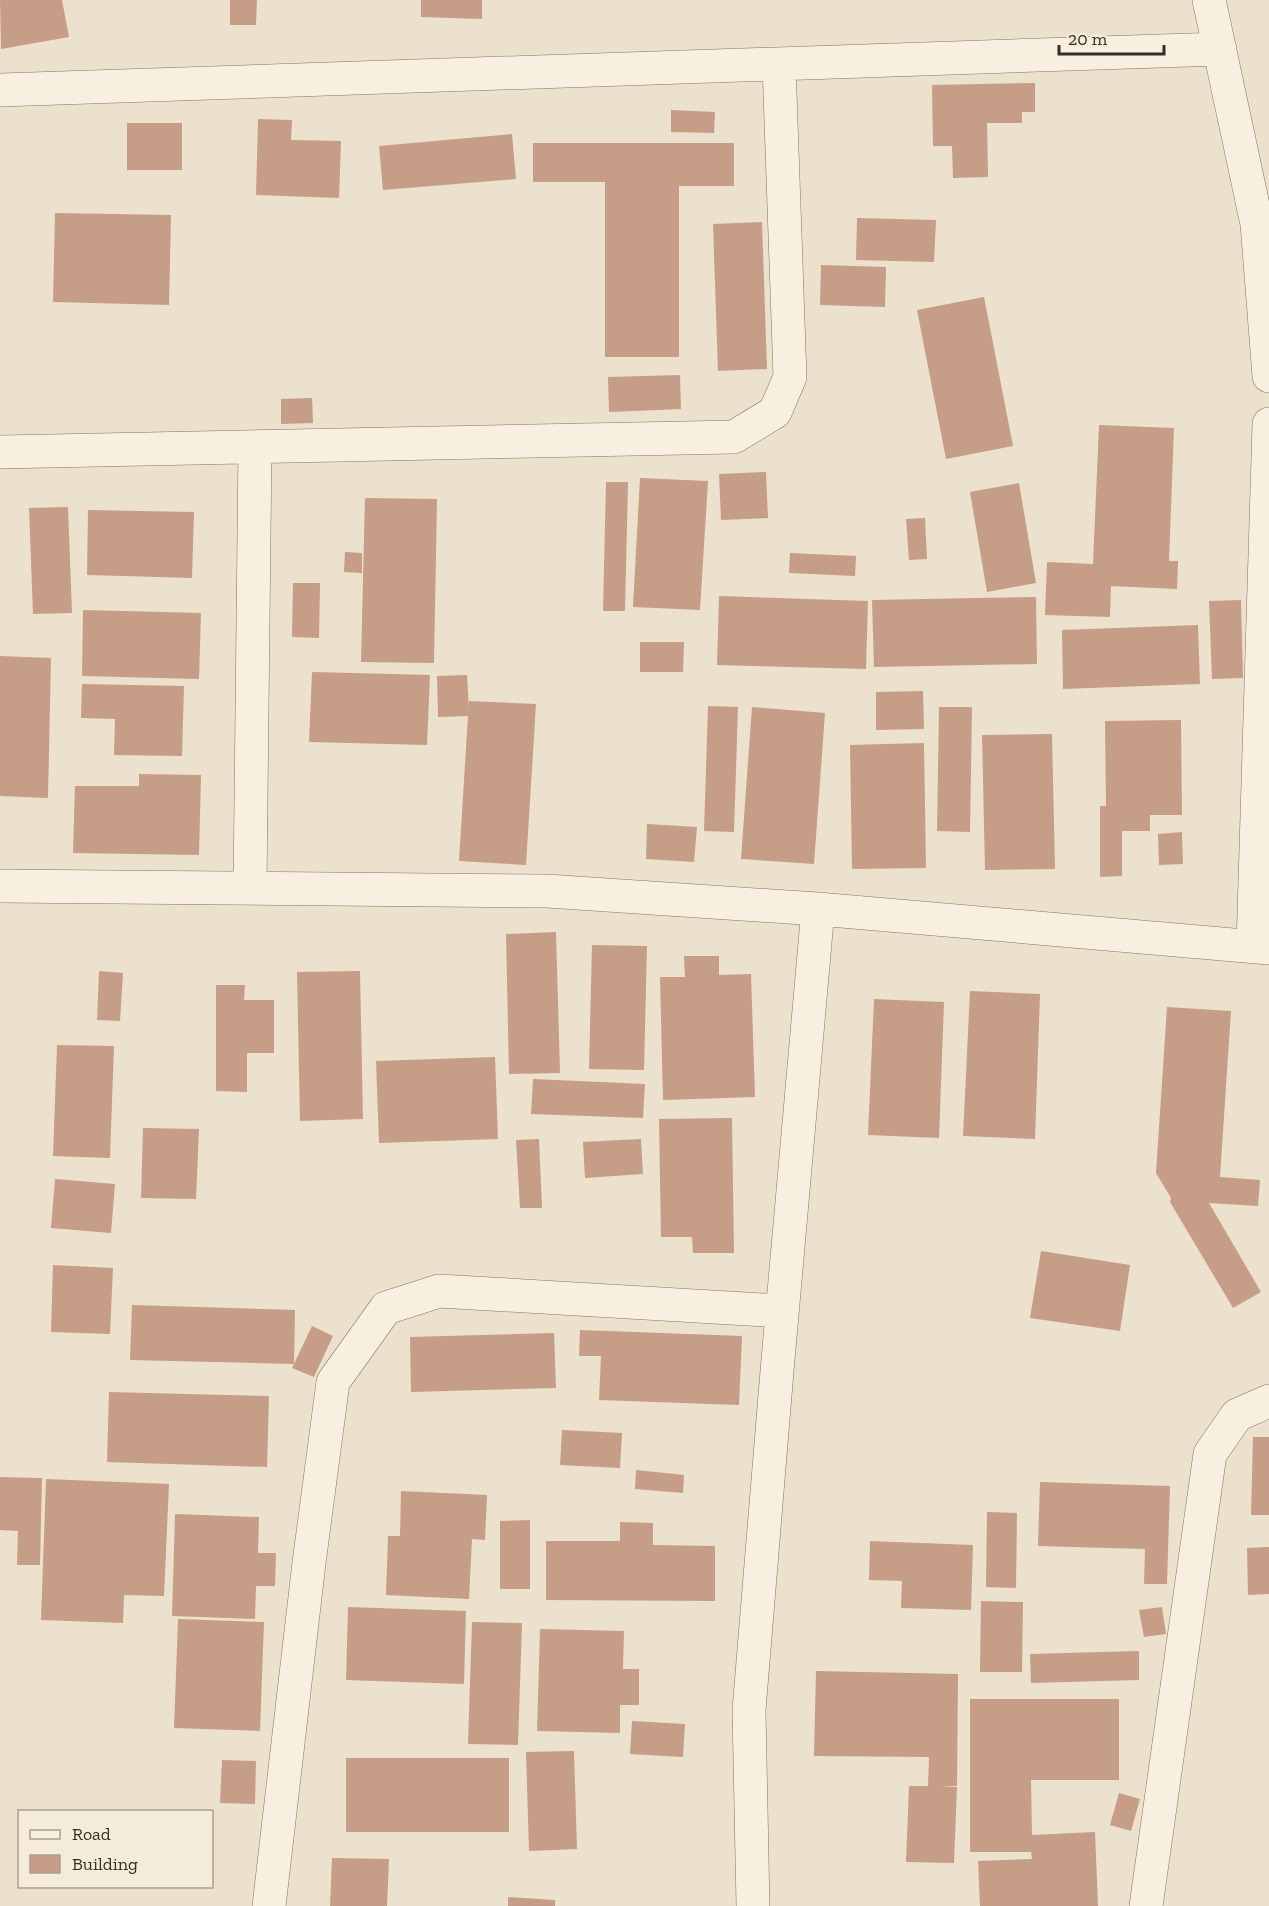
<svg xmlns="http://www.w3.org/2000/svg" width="1269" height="1906" font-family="'Zilla Slab',serif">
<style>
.building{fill:#c69d86}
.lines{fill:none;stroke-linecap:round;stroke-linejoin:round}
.street-casing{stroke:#887461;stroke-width:34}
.street{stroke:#f7efdf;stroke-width:33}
</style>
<rect width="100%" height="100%" fill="#ece1cc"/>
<path class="building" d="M0,0H62L69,37L1,49Z
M230,0H257L256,25H230Z
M421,0H482V19L421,17Z
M1035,83V112H1022V123H987L988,177L953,178L952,146H933L932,85Z
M671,110L715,112L714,133L671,132Z
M258,119L292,120L291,140L341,141L339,198L256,195Z
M127,123H182V170H127Z
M512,134L516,179L383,190L379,146Z
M533,143H734V186H679V357H605V182H533Z
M55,213L171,215L169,305L53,302Z
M857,218L936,220L934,262L856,260Z
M762,222L767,369L718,371L713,224Z
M821,265L886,267L885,307L820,305Z
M984,297L1013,446L946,459L917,310Z
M680,375L681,409L609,412L608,377Z
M312,398L313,423L281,424V399Z
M1099,425L1174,428L1169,561H1178L1177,589L1111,586L1110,617L1045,615L1047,562L1093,564Z
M766,472L768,518L721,520L719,474Z
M640,478L708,481L700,610L633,607Z
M606,482H628L625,611H603Z
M1019,483L1036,583L987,592L970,492Z
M365,498L437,499L434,663L361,662Z
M68,507L72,613L33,614L29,508Z
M88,510L194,512L192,578L87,575Z
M925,518L927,559L909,560L906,519Z
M345,552L362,553V573L344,572Z
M790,553L856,556L855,576L789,573Z
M293,583H320L319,638L292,637Z
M719,596L868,601L866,669L717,665Z
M1036,597L1037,664L874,667L872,600Z
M1241,600L1243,678L1212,679L1209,601Z
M83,610L201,613L199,679L82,676Z
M1198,625L1200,684L1063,689L1062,630Z
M640,642H684L683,672H640Z
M0,656L51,658L48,798L0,796Z
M312,672L430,675L427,745L309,742Z
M467,675L469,710V701L536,704L526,865L459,861L468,716L438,717L437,676Z
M82,684L184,686L182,756L114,755L115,719L81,718Z
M923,691L924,729L876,730V692Z
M708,706L738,707L734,832L704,831Z
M752,707L825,713L814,864L741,859Z
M939,707H972L970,832L937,831Z
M1181,720L1182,815H1150V831H1122V876L1100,877V806H1106L1105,721Z
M1052,734L1055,869L985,870L982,735Z
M924,743L926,868L852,869L850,745Z
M139,774L201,775L199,855L73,853L75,786H139Z
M647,824L697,827L694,862L646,859Z
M1182,832L1183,864L1159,865L1158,834Z
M556,932L560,1073L509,1074L506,934Z
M592,945L647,946L644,1070L589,1069Z
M684,956H719V975L751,974L755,1097L663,1100L660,977H685Z
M99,971L123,973L120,1021L97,1020Z
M360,971L363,1119L300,1121L297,972Z
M216,985H245L244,1000H274V1053H247V1092L216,1091Z
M970,991L1040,994L1035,1139L963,1136Z
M874,999L944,1002L939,1138L868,1135Z
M1167,1007L1231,1011L1220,1177L1260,1180L1258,1206L1209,1203L1261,1292L1233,1308L1170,1202L1171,1198L1156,1173Z
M57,1045L114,1046L110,1158L53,1156Z
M495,1057L498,1139L379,1143L376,1061Z
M533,1079L645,1084L643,1118L531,1114Z
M732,1118L734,1253H693L692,1237H661L659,1119Z
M143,1128L199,1129L196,1199L141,1198Z
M539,1139L542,1208H520L516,1140Z
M641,1139L643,1174L585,1178L583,1142Z
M55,1179L115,1184L111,1233L51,1228Z
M1041,1251L1130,1265L1120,1331L1030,1318Z
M53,1265L113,1268L110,1334L51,1332Z
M132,1305L295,1310L294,1364L130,1360Z
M312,1326L333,1336L314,1377L292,1368Z
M580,1330L742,1336L739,1405L599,1400L601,1356H579Z
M554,1333L556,1388L411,1392L410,1337Z
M109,1392L269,1396L267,1467L107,1462Z
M562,1430L622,1433L620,1468L560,1465Z
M1253,1437H1269V1515H1251Z
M636,1470L684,1475L683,1493L635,1489Z
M0,1477L42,1478L40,1565H17L18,1531L0,1530Z
M46,1479L169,1484L164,1596L124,1595L123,1623L41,1620Z
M1040,1482L1170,1486L1167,1584H1144L1145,1549L1038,1546Z
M401,1491L487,1495L485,1540L472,1539L469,1599L386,1595L388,1536H400Z
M987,1512L1017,1513L1016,1588L986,1587Z
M175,1514L259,1517L258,1553H276L275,1586H256L255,1619L172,1616Z
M530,1520V1589H500V1521Z
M620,1522L653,1523V1545L715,1546V1601L546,1600V1541H620Z
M870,1541L973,1545L971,1610L901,1608L902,1581L869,1580Z
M1269,1547V1594L1248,1595L1247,1548Z
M981,1601L1023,1602L1022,1672H980Z
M348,1607L466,1611L464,1684L346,1680Z
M1162,1607L1166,1634L1144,1637L1139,1610Z
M178,1619L264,1622L260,1731L174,1728Z
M472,1622L522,1623L518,1745L468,1744Z
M540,1629L624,1631L623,1669H639V1705H620V1733L537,1731Z
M1139,1651V1680L1031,1683L1030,1654Z
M816,1671L958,1674L957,1786H939L957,1787L954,1863L906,1862L909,1786H928L929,1757L814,1756Z
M970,1699H1119V1780H1031L1032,1835L1095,1832L1098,1906H980L978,1861L1032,1859L1031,1852H970Z
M632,1721L685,1724L683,1757L630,1754Z
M574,1751L577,1849L529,1851L526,1752Z
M346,1758H509V1832H346Z
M222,1760L256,1761L255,1804L220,1803Z
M1119,1793L1140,1799L1131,1831L1110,1825Z
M332,1858L389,1859L387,1906H330Z
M508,1897L555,1900V1906H508Z"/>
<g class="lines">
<defs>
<path id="street" d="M1209,0L1257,224L1269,376
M0,90L1220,49
M0,452L734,437L775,412L790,377L779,64
M0,886L547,891L818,909L1269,948
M250,888L255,447
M1253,946L1269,424
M269,1906L309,1563L333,1382L386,1308L439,1291L782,1311
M753,1906L749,1710L777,1371L818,909
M1146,1906L1210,1454L1237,1415L1269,1401"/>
</defs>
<use href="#street" class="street-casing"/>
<use href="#street" class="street"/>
</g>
<rect x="18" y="1810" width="195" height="78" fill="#f4ebdb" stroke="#aa9f91" stroke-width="1.5"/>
<rect x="30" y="1830" width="30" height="9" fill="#f7efdf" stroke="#aa9f91" stroke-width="1.5"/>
<text x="72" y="1840" font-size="18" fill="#3a2d23">Road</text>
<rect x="30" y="1855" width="30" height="18" fill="#c69d86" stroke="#aa9f91" stroke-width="1.5"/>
<text x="72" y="1870" font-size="18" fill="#3a2d23">Building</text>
<path d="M1059 45v9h105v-9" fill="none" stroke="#3a2d23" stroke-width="3"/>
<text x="1068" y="45" font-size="18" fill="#3a2d23" stroke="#f4ebdb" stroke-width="4.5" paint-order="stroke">20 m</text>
</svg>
